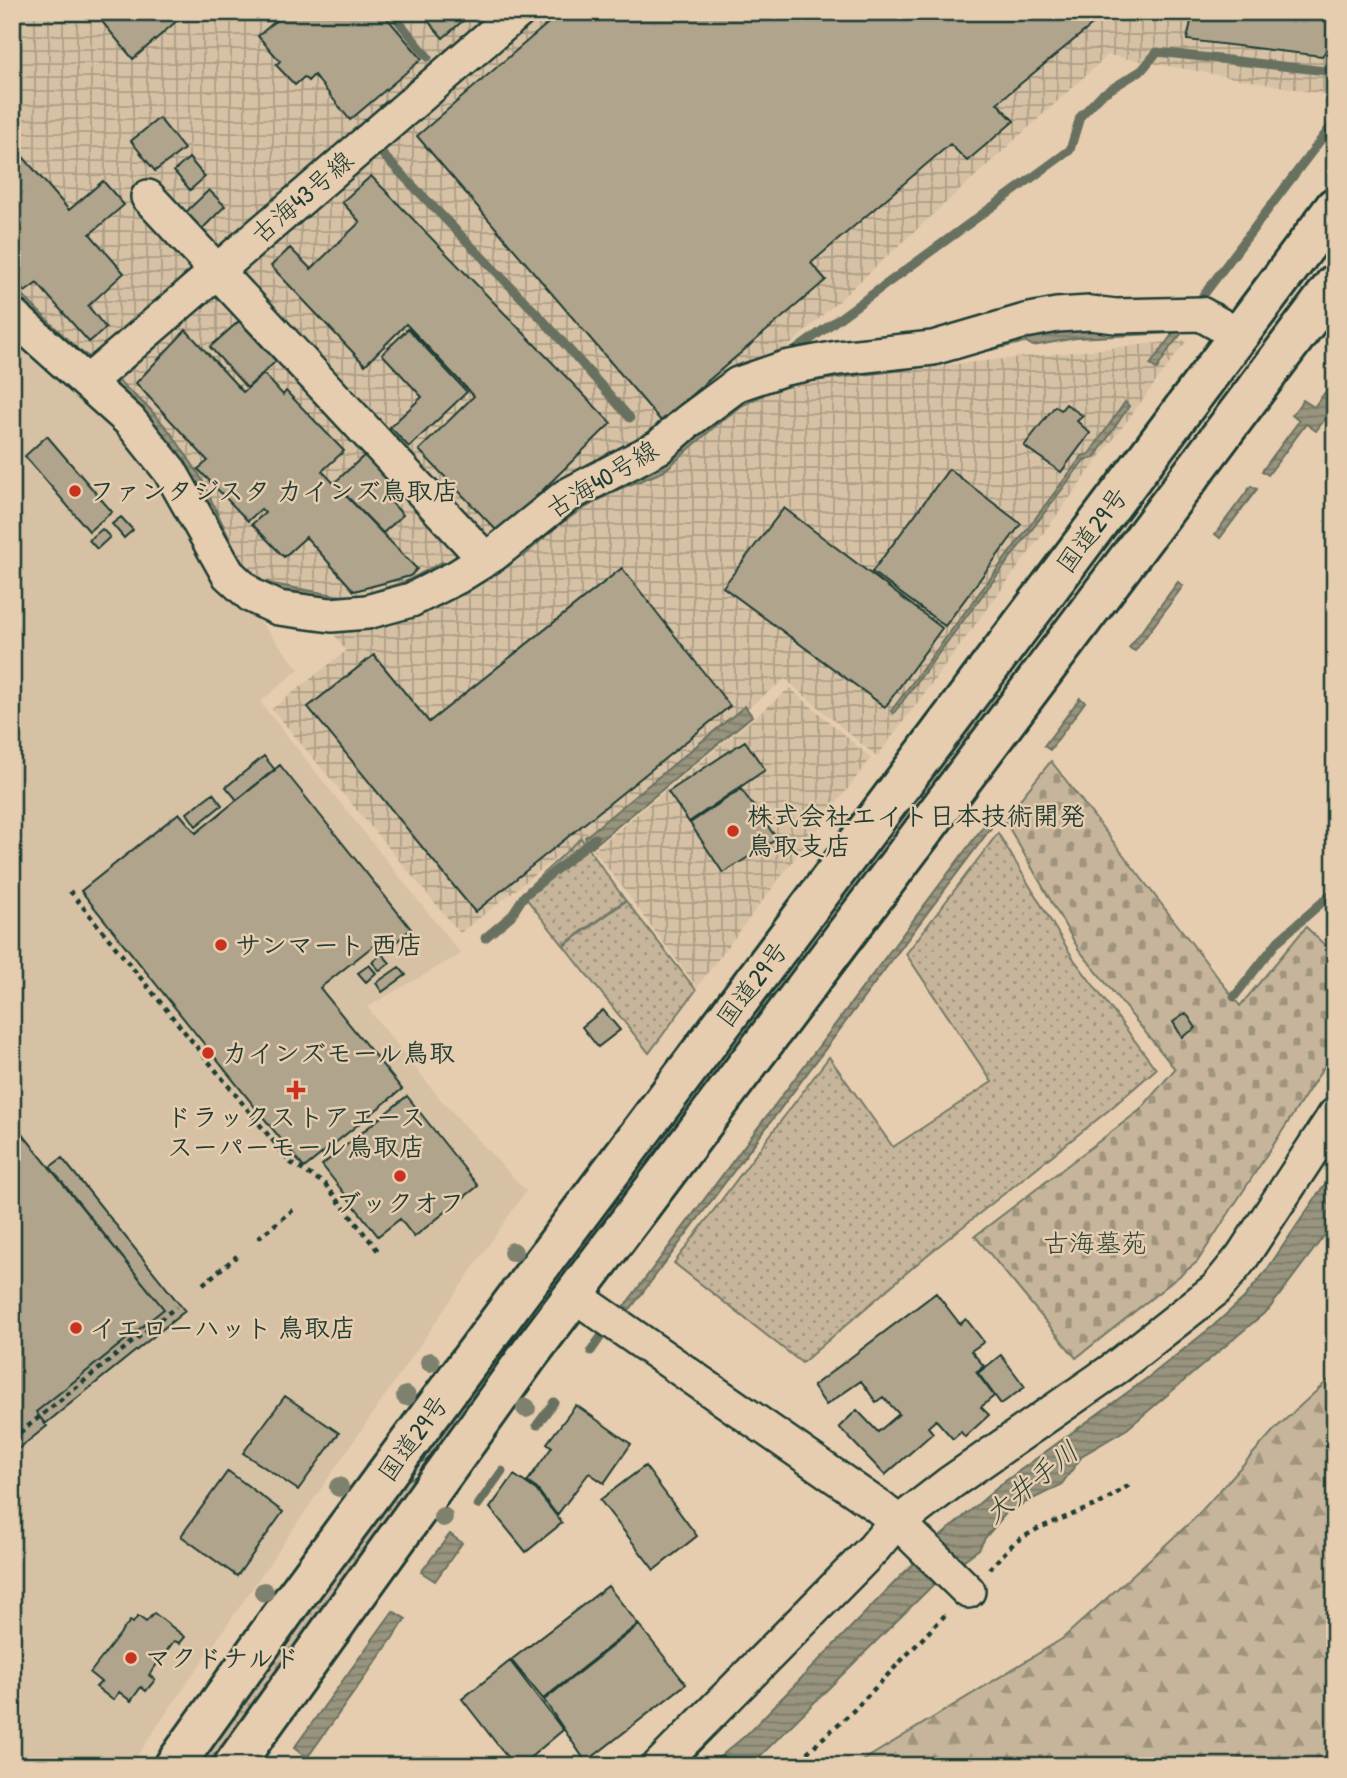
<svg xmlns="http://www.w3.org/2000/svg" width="1347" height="1778" font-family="'Patrick Hand','Klee One',sans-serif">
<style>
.built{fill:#d6c1a4}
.industrial{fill:url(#industrial-grid)}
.grass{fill:url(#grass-dots);stroke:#727967;stroke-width:2}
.forest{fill:url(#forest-firs);stroke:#727967;stroke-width:2}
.cemetery{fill:url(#cemetery-stones);stroke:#727967;stroke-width:2}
.water{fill:url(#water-rules);stroke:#687160;stroke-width:2}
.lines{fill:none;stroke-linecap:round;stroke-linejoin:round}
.stream{stroke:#687160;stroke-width:9}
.building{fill:#b0a48c;stroke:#1f3d34;stroke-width:2}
.minor-casing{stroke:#1f3d34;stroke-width:38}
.trunk-casing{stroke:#1f3d34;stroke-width:44}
.path{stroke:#1f3d34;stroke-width:4.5;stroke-dasharray:5 5;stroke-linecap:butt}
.minor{stroke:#e7cdaf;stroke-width:33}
.trunk{stroke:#e7cdaf;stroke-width:38}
.tree{fill:#7d816e}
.poi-dot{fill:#c8321e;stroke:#e7cdaf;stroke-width:2.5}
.labels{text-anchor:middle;stroke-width:5;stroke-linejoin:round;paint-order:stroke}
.street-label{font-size:26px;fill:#1f3d34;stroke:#e7cdaf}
.poi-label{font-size:26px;font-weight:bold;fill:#1f3d34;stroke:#e7cdaf;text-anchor:start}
.park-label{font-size:26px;fill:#274339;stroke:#e7cdaf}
.water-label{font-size:28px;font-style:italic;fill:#2b463b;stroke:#e7cdaf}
</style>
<defs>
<pattern id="industrial-grid" width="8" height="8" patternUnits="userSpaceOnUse" patternTransform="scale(1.75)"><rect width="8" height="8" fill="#d6c1a4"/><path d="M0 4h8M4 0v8" fill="none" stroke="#ad9e86"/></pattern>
<pattern id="grass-dots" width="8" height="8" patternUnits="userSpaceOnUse" patternTransform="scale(1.75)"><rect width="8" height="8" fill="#c6b59a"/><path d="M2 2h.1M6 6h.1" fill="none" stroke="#a0947e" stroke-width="1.8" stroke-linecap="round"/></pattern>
<pattern id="forest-firs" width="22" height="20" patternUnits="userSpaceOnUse" patternTransform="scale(1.75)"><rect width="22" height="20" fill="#c6b59a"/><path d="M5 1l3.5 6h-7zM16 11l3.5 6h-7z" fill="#a0947e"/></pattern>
<pattern id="cemetery-stones" width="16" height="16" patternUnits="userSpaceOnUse" patternTransform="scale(1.75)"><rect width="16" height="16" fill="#c6b59a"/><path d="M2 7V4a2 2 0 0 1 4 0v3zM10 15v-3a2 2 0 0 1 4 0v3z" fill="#a0947e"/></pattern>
<pattern id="water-rules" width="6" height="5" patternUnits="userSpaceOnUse" patternTransform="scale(1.75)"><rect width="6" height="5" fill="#98947e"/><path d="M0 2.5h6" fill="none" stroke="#7b7a68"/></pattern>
</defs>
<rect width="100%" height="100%" fill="#e7cdaf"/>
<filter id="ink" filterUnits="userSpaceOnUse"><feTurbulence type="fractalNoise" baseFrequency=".0143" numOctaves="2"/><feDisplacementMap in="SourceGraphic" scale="14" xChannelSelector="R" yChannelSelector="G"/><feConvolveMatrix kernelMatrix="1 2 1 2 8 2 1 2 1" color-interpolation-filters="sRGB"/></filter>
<g filter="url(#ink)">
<path class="built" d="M12,322L112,411L244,602L299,669L260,702L461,954L367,1007L441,1100L526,1191L130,1766H12Z"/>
<path class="industrial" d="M12,12H1335V87L1328,95L1108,55L745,386L1187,340L877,757L785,679L460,933L272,709L346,651L315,608L264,597L172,461L12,308Z
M790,688L871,758L697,987L594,850Z"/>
<path class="grass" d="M989,692L1000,696L724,1068L428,1459L422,1462L421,1452Z
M998,833L1073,958L1156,1069L1109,1110L926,1256L802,1363L674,1263L829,1057L893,1147L992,1082L906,954Z
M581,838L625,900L563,945L522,893Z
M626,901L696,990L649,1053L564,946Z
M414,1477L409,1489L208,1766H197L403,1482Z"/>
<path class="forest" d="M1335,1374V1766H854L1062,1639L1195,1518L1275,1429Z"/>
<path class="cemetery" d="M1051,761L1240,1006L1306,927L1335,955V1050L1197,1262L1076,1358L975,1236L1140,1110L1175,1069L1079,950L1004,819Z"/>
<path class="water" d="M12,285L77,349L111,371L124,386L150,409L171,433L199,474L238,557L255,578L272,584L352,598L407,581L442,562L445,575L352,608L266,594L12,300Z
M1194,319L1171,346L1157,369L1150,365L1173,333L1076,338L1033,346L1026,342L903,370L797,383L765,394L743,405L720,422L663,472L619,489L578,512L553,529L523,557L513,546L727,407L771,384L1042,330Z
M1335,379V406L1316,431L1306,424L1268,475L1262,471L1299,421L1292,415L1303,400L1314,407Z
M1125,402L1129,406L1094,458L1084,460L893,714L891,711L1082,456L1089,454Z
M1251,486L1257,489L1220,538L1215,534Z
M1178,582L1183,586L1135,651L1129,648Z
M1080,698L1085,702L1050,750L1044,746Z
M745,706L752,716L591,848L587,845L585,837Z
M985,824L991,828L628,1312L623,1308Z
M1335,1169V1230L1324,1236L1269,1309L1127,1429L1083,1455L1061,1485L1007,1512L985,1538L979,1549L941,1577L750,1766H709L746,1735L935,1541L1004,1482L1150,1376L1213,1326L1244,1298L1266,1271Z
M450,1534L462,1543L435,1581L421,1572Z
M393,1611L406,1619L307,1758L294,1748Z"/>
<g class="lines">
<path class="stream" d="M391,12L428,57
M383,155L543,320L630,418
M1199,301L1335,121
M789,355L1070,150L1080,117L1101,95L1142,70L1157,52L1335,72
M485,938L511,916L524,896L595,838
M1234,997L1278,941L1335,891
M591,1351L602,1335
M537,1425L554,1402
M478,1505L502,1471"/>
</g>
<path class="building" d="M94,12H187L133,59Z
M286,12H382L422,59L350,120L314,75L308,81L304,77L295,85L276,65L280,61L258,36Z
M420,12H473L443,38Z
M561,12H820L823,15L827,12H1108L997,103L1014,121L967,161L950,144L811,263L826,280L661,421L417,136Z
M1193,12H1335V39L1322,56L1187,40Z
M159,118L184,149L155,171L131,141Z
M12,144L69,210L103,181L124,205L90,234L124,273L88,306L106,328L89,342L37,283L25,292L12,277Z
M189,158L205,177L190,190L174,171Z
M371,176L611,423L499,533L419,450L474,396L406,324L365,365L271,266L290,248L311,269L360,222L342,202Z
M209,190L225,206L202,229L186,212Z
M239,321L276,361L247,388L210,347Z
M408,329L467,392L409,447L390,427L422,397L382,354Z
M186,330L243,392L264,374L283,395L286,391L344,451L322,471L417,569L410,576L354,591L306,537L284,557L252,524L265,513L261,509L248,521L198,469L208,461L136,383Z
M1066,404L1083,416L1077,421L1090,433L1061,472L1024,446L1055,406L1061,410Z
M47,436L112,512L89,531L25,456Z
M366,454L404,492L392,503L403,515L383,533L334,483Z
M949,469L1021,524L945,626L872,572Z
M784,508L942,628L885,707L723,587Z
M121,517L133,530L124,538L112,524Z
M102,529L110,537L97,549L89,540Z
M622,568L730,706L475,912L308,707L374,655L429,722Z
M745,741L765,770L689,822L668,792Z
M264,756L275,770L237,800L226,787Z
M280,765L411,929L386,951L378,942L320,988L402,1089L304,1168L81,891L179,813L196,833Z
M741,789L777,839L723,873L690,823Z
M213,793L222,805L196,826L187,813Z
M382,954L390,963L380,971L372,962Z
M369,965L376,973L366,982L358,973Z
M399,967L406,975L382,992L376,983Z
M603,1010L620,1030L598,1047L582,1027Z
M1186,1013L1196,1028L1182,1037L1173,1022Z
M407,1096L478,1186L414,1237L400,1219L378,1236L322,1165Z
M12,1121L164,1309L36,1412L47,1426L12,1454Z
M62,1158L185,1311L45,1424L36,1412L164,1309L50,1167Z
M936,1293L960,1324L966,1319L984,1342L971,1351L984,1366L976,1372L994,1396L981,1407L989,1415L965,1437L961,1432L953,1439L936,1420L928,1427L933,1433L885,1475L839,1427L857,1410L878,1432L899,1414L883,1397L876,1402L861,1381L826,1405L813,1386Z
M1001,1355L1025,1387L1001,1404L978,1373Z
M285,1396L339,1433L298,1490L243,1453Z
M576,1405L631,1444L604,1483L589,1473L557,1515L537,1489L527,1482L552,1447L547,1443Z
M645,1466L697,1536L654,1570L600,1500Z
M228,1471L283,1512L237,1576L181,1536Z
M514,1475L536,1490L562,1523L526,1552L490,1508Z
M608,1586L638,1624L543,1699L511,1660Z
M154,1613L185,1637L180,1643L174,1641L149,1675L155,1680L146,1691L141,1687L131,1701L119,1692L113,1700L96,1687L101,1682L90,1673L130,1621L133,1623L138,1616L146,1622Z
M639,1625L686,1684L586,1762L544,1700Z
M510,1661L563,1730L520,1766H514L462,1699Z"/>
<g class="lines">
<defs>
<path id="minor" d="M148,197L485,559
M12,315L130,421L170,471L228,574L252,596L278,608L331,615L367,612L411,600L457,577L494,554L566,496L659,447L687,422L738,384L785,368L838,358L933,348L1025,321L1057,315L1090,313L1116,316L1201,314L1238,335
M88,382L518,12
M574,1295L879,1507L899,1523L968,1591
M659,1766L874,1548L888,1531L950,1483L1117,1367L1216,1289L1242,1257L1335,1115"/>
<path id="trunk" d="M174,1766L293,1600L517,1297L1335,207
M233,1766L528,1356L1335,284"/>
</defs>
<use href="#minor" class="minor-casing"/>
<use href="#trunk" class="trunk-casing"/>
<path class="path" d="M70,891L291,1163L325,1184L379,1252
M258,1238L293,1210
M203,1284L237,1256
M12,1439L176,1307
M989,1569L1015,1542L1039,1528L1101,1503L1131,1484
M792,1766L854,1710L947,1613"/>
<use href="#minor" class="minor"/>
<use href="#trunk" class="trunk"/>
</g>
<g class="tree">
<circle cx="513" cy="1252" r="10"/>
<circle cx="430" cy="1362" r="10"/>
<circle cx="406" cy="1396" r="10"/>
<circle cx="526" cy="1408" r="10"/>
<circle cx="339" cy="1487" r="10"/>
<circle cx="443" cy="1517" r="10"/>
<circle cx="264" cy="1592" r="10"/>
</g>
</g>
<g class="poi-dot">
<circle cx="75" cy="491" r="7"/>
<circle cx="733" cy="831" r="7"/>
<circle cx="221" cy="945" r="7"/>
<circle cx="208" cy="1053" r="7"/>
<path d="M292.5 1079.5h7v7h7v7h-7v7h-7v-7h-7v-7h7z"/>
<circle cx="400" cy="1176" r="7"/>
<circle cx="76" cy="1328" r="7"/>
<circle cx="131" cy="1658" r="7"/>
</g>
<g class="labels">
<g class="street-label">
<text transform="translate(302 197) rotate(-41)" y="9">古海43号線</text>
<text transform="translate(602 479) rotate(-31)" y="9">古海40号線</text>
<text transform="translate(1092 530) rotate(-53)" y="9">国道29号</text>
<text transform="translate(752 984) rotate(-53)" y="9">国道29号</text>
<text transform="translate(413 1438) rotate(-54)" y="9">国道29号</text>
</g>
<g class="poi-label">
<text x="89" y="500">ファンタジスタ カインズ鳥取店</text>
<text x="747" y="825">株式会社エイト日本技術開発<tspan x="747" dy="30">鳥取支店</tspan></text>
<text x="235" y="954">サンマート 西店</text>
<text x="222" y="1062">カインズモール鳥取</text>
<text x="296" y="1126" text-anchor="middle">ドラックストアエース<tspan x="296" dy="30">スーパーモール鳥取店</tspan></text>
<text x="400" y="1212" text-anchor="middle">ブックオフ</text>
<text x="90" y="1337">イエローハット 鳥取店</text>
<text x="145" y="1667">マクドナルド</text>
</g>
<g class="park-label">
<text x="1095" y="1252">古海墓苑</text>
</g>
<g class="water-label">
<text transform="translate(1031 1482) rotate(-39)" y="10">大井手川</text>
</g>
</g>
<rect width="1347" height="1778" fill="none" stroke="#e7cdaf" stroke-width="42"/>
<rect x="21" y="21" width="1305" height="1736" fill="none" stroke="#1f3d34" stroke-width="2.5" filter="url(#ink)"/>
</svg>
